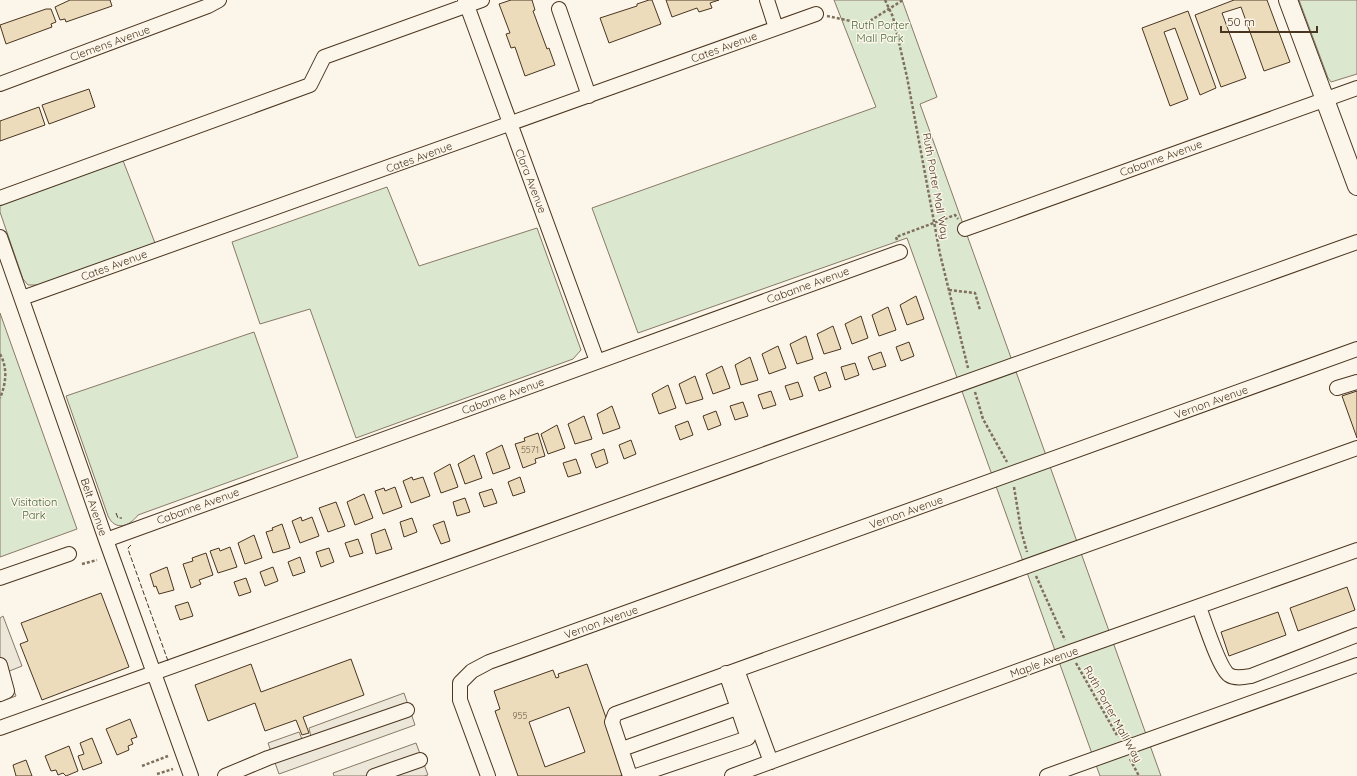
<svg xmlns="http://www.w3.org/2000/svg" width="1357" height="776" font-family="Quicksand,sans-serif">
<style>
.green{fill:#dce7d0;stroke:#887966}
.parking{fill:#ede7d9;stroke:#887966}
.building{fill:#ecdcbc;stroke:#4a3520;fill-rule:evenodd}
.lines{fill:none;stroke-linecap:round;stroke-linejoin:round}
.minor-casing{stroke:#4a3520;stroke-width:16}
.major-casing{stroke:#4a3520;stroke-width:20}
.path{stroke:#7f6f5c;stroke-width:2.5;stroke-dasharray:3 2;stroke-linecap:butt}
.minor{stroke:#fbf6e9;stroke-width:14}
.major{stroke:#fbf6e9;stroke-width:18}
.fence{stroke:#4a3520;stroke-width:1;stroke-dasharray:5 2;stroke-linecap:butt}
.labels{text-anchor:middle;stroke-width:3;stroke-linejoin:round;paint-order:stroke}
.number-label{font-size:9px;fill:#725f47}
.park-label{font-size:11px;fill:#436837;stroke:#fbf6e9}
.street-label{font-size:11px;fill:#4a3520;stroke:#fbf6e9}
</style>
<rect width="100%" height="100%" fill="#fbf6e9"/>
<path class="green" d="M834,0H902L937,97L920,104L1161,776H1100L907,238L638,333L592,208L876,107Z
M1299,0H1357V74L1331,82L1328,78Z
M122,158L155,243L38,285H28L23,279L0,212V202Z
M387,187L419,266L537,228L581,350L573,359L356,438L310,309L260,324L232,242Z
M0,313L77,529L0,557Z
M254,332L298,457L138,515C129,527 115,531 108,516L66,396Z"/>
<path class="parking" d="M3,616L22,666L7,672L16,696L0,702V618Z
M404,693L415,725L279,774L268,743L299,732L302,739L311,737L309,728Z
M416,743L428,775L424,776H334L333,773Z"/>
<path class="building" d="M70,0H110L112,6L66,22L65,19L60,20L55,7Z
M511,0H532L535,10L533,11L547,49L549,48L555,65L525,76L515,47L511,48L506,34L510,33L499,4Z
M649,0H652L661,24L609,43L600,18L637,6V4Z
M666,0H719L710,3L712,8L699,12L697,8L672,17Z
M1234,0H1267L1290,62L1264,71L1241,7L1222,13L1246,78L1221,87L1195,15Z
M46,9H51L56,22L51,24L52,27L6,44L0,25Z
M1188,11L1216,88L1200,95L1175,28L1164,32L1188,99L1170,106L1142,28Z
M89,89L95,107L49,124L42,105Z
M39,107L45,125L0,141V121Z
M916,296L924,319L907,325L900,305Z
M888,307L896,330L879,336L872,315Z
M861,316L868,338L852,344L845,324Z
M833,326L841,349L824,354L817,334Z
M806,336L813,359L797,364L790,344Z
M909,342L914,356L901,361L896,347Z
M778,346L786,368L769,374L762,354Z
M881,352L886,366L873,370L868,357Z
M750,357L758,380L741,385L735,365Z
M855,363L859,375L845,380L841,367Z
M722,366L730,388L713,394L706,374Z
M826,372L831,387L819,391L814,377Z
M695,376L703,399L686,404L679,384Z
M798,382L803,396L790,400L785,386Z
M668,385L676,408L659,414L652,394Z
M771,391L776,405L763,409L758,395Z
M1357,391V438L1342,396Z
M743,402L748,416L735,420L730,406Z
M612,406L620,428L603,434L597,414Z
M716,411L721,425L708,430L703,416Z
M584,416L592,439L575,444L568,424Z
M688,421L693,435L680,440L675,426Z
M557,425L565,448L548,454L541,434Z
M538,433L545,456L535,459L536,463L523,468L515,444L525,441L524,438Z
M631,440L636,454L624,459L619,445Z
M502,445L510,468L493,474L486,453Z
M604,449L608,463L596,468L591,454Z
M474,455L482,478L465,484L458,464Z
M576,459L581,473L568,477L563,463Z
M450,464L458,487L441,493L434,473Z
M412,477L413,480L423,477L430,496L411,503L403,481Z
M520,477L525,492L513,496L508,482Z
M395,487L402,507L383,514L375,491L384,488L385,491Z
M492,489L497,503L484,507L479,493Z
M364,494L373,518L355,525L347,502Z
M465,498L470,512L457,516L453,502Z
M336,502L345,526L328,532L319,508Z
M301,517L302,521L312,517L319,536L300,543L292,521Z
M412,518L417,532L404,537L400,522Z
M444,521L450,541L441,544L433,525Z
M282,524L290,548L273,553L266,532L273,530L272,528Z
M385,529L392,549L376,554L371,534Z
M254,535L262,558L245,564L238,543Z
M358,539L363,553L350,557L345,543Z
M230,547L237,567L218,573L210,551L219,548L220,551Z
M329,548L334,562L321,567L316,552Z
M206,553L213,575L199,580L201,584L191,588L183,564L193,561L192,558Z
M300,557L305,572L293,576L288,562Z
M167,567L174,590L159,594L156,586L154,587L150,574Z
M273,567L278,581L265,586L260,572Z
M246,578L251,592L239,596L234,582Z
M1347,587L1355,610L1298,631L1290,608Z
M101,593L129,667L42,700L20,644L28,641L21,623Z
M188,602L193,616L180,620L175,606Z
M1278,612L1286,635L1229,656L1221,632Z
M351,659L364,695L303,717L309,733L302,735L296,720L265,731L255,703L208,721L195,685L251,664L261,692Z
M587,664L626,774L620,776H518L495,711L500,709L494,691L553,670L556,678L559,677L558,674ZM569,707L585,752L545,767L529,722Z
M130,719L137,737L131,739L133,744L128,746L129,750L117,755L106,729Z
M92,738L102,763L83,770L78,756L84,754L80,743Z
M69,746L78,771L66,776L63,773L58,775L56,770L51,771L45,756Z
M26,760L32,776H16L13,765Z"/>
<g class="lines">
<defs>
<path id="minor" d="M465,0L597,361
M767,0L776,28
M559,9L589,96
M0,84L208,6L219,0
M0,198L310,85L324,57L482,0
M965,229L1357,88
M0,237L106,540L191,776
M22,298L816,14
M1337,388L1357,382
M106,540L900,252
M0,578L69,554
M1199,607C1204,620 1219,668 1229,675C1235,679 1245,677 1251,676L1357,635
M0,665L7,691L0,694
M0,728L1357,242
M622,749L737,708
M771,762L737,670L1357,448
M225,776L268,758L407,710
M374,776L420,760
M488,776L460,700V683L472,671L489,662L1357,349
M630,776L612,722L615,714L737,670
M636,776L748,738L726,673
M732,776L1070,652L1357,550
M1047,776L1357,665"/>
<path id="major" d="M1288,0L1357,186"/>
</defs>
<use href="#minor" class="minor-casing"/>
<use href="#major" class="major-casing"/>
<path class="path" d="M885,0L893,17L907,77L940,254L968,368
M827,16L865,24L903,0
M897,240L896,237L955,215L958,219
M949,290L975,293L980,310
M0,354C8,368 6,384 0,398
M975,392L983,419L1007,462
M1014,487L1021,530L1027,552
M82,564L97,560
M1036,576L1065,640
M1076,663L1118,737
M1130,759L1139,776
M142,766L168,756
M157,774L173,769"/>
<use href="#minor" class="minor"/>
<use href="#major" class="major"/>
<path class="fence" d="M116,513L118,518H122
M131,545L128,548L129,552L168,661"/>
</g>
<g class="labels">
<g class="number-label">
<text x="530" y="453">5571</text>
<text x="520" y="719">955</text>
</g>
<g class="park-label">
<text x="880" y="29">Ruth Porter<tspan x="880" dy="13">Mall Park</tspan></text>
<text x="34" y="506">Visitation<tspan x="34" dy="13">Park</tspan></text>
</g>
<g class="street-label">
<text transform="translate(110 43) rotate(-20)" y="4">Clemens Avenue</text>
<text transform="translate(724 47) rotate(-20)" y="4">Cates Avenue</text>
<text transform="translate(419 157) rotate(-20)" y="4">Cates Avenue</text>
<text transform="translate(1161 158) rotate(-20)" y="4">Cabanne Avenue</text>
<text transform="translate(531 181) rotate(69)" y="4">Clara Avenue</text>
<text transform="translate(936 186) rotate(80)" y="4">Ruth Porter Mall Way</text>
<text transform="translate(114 265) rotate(-20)" y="4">Cates Avenue</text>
<text transform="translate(808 285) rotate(-20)" y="4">Cabanne Avenue</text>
<text transform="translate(503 396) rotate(-20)" y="4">Cabanne Avenue</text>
<text transform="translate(1211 402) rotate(-20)" y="4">Vernon Avenue</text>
<text transform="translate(198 506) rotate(-20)" y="4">Cabanne Avenue</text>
<text transform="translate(94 507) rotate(71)" y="4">Belt Avenue</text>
<text transform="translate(906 512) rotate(-20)" y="4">Vernon Avenue</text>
<text transform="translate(601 622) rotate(-20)" y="4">Vernon Avenue</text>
<text transform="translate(1044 662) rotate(-20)" y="4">Maple Avenue</text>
<text transform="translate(1113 714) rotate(61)" y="4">Ruth Porter Mall Way</text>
</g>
</g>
<path d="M1221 26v6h96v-6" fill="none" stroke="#4a3520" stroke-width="2"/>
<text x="1227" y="26" font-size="12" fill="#4a3520" stroke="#fbf6e9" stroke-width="3" paint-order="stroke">50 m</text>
</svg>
